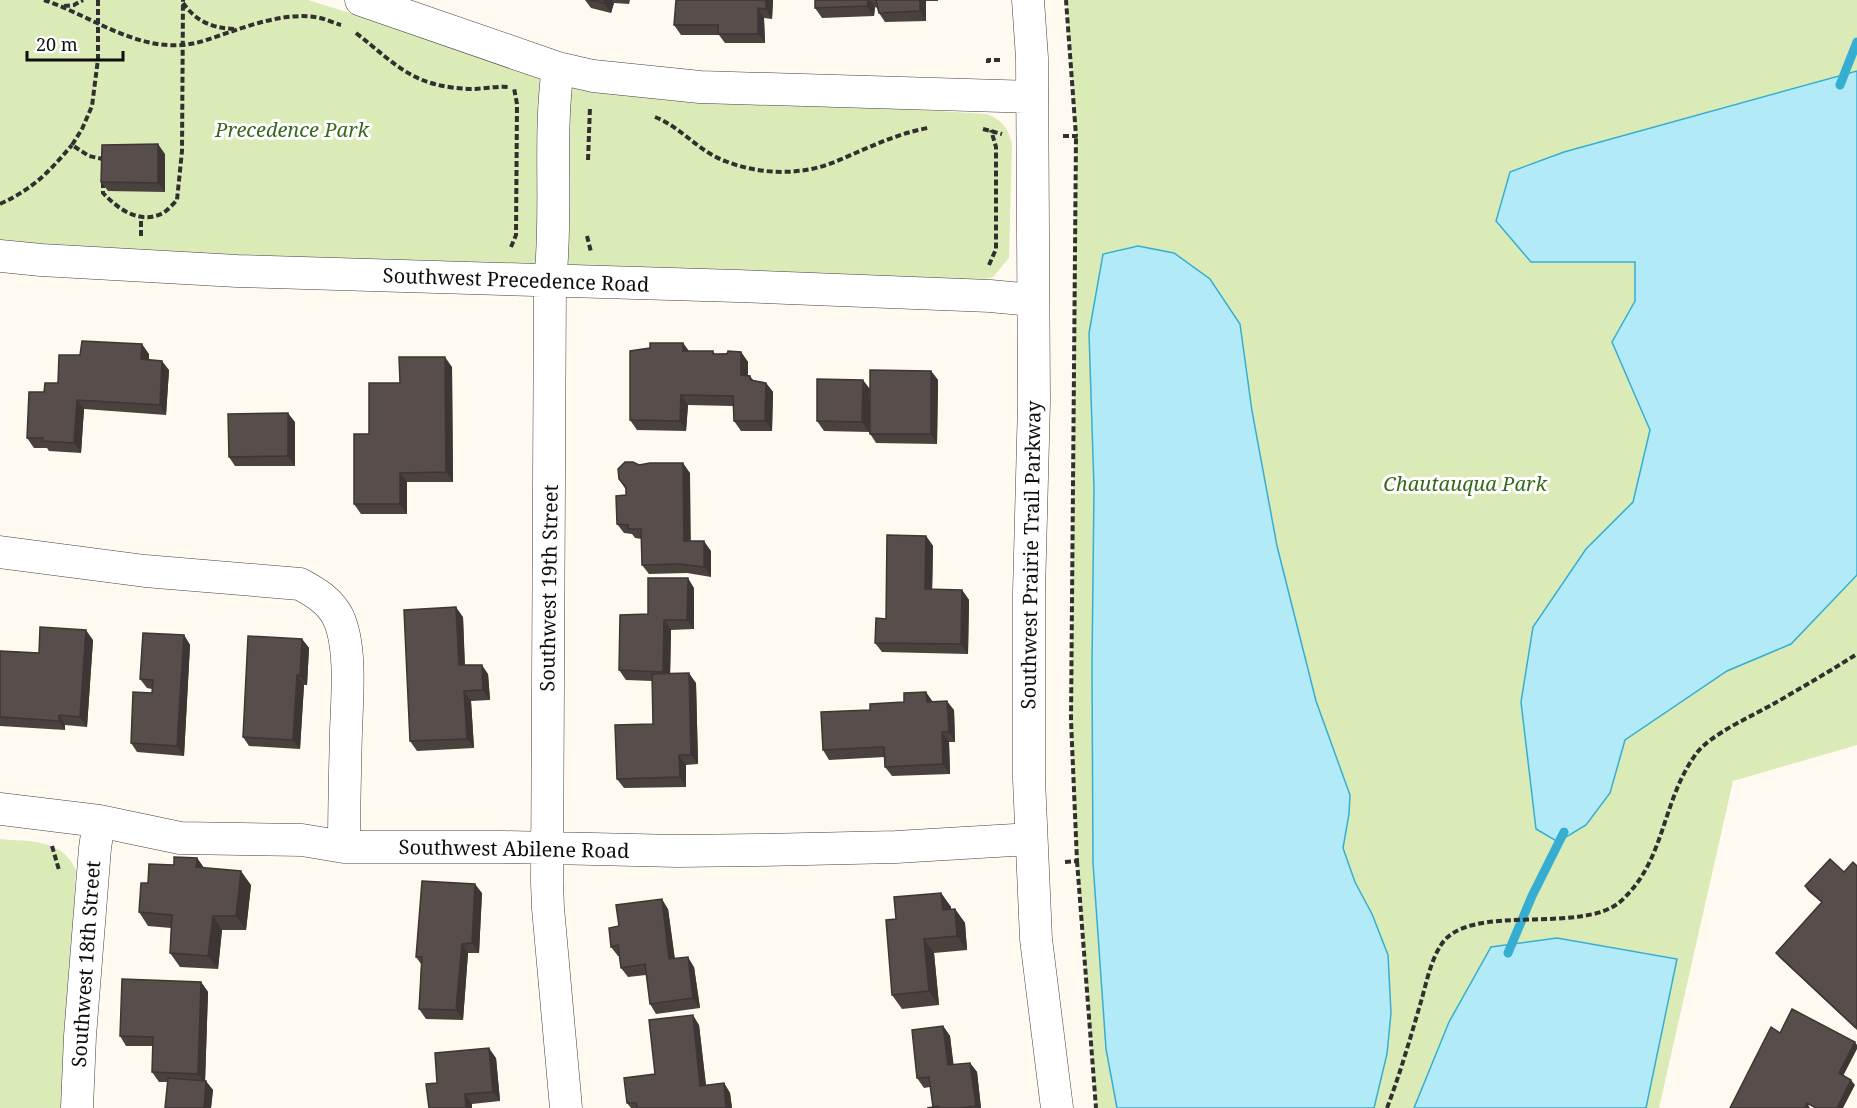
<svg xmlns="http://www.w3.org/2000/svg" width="1857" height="1108" font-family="'Noto Serif',serif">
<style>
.green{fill:#dbebb7}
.water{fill:#b2eaf8;stroke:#36aed1;stroke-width:1.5}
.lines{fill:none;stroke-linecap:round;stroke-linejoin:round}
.stream{stroke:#36aed1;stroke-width:9}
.minor-casing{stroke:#414141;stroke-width:33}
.path{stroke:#303030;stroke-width:4;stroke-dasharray:6 3;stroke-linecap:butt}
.minor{stroke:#fff;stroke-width:32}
.wall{fill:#4b4240}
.shaded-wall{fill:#3d3634}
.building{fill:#574d4a;stroke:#3d3634;stroke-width:1.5}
.labels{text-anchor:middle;stroke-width:6;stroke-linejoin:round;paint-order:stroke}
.park-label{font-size:20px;font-style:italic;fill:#38681c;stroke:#fff}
.street-label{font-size:20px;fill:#0e0e0e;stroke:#fff}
</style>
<rect width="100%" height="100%" fill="#fff9ef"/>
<path class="green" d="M0,0H308L427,37L873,107L987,114C1002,120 1008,128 1012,144L1009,258L993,277L975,281L352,262L0,244Z
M1066,0H1857V745L1733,781L1659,1108H1096L1077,861L1071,720L1076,136Z
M0,839C31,842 61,838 76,870L63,1108H0Z"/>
<path class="water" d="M1857,71V575L1791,644L1727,671L1625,740L1610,793L1586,825L1558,842L1536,829L1521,702L1533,627L1586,549L1633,502L1650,430L1612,342L1635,301V262H1531L1496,221L1510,172L1564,152Z
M1138,246L1174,253L1210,279L1240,324L1252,411L1277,546L1316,701L1350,795L1349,814L1343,848L1355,882L1372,914L1388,955L1391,1013L1387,1054L1374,1108H1117L1106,1049L1093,863L1092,666L1094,488L1089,333L1103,254Z
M1557,938L1677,959L1646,1108H1414L1449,1022L1491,947Z"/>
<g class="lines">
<path class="stream" d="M1840,85L1857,42
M1508,953L1532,896L1564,832"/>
<defs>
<path id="minor" d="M361,0L558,68L593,76L700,87L1032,97
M1028,0L1032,58L1034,402L1029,592V779L1036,939L1057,1108
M558,68C548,139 558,211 550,282L547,883L548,908L566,1108
M0,256L41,260L237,271L737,286L990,296L1032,300
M0,552L145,571L300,584C315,592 330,601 338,617C352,646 347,699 346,731C345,770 344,809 344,847
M0,809L99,821L180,838L302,840L344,847H504L677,851L758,850L896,847L1031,839
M77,1108L80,1036L95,848L99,821"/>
</defs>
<use href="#minor" class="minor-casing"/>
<path class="path" d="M44,0C89,15 133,49 182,45C199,44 214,37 230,32C256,23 288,13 315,17C324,18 333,23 341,25
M98,0V59L92,106L82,129L72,145L89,156L103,159
M183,3C196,21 211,28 234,29
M64,6L74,5L83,0
M356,33C398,66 413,87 471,89C483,89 496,86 508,87
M988,63V60H1001
M655,117C681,127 698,151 725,161C760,175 802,176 837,161C868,148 895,134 928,128
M983,129L1002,134
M1063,136H1076L1066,0
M588,160L590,107
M103,182V193C118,209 140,225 163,213C168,210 173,204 177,200L182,151L183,0
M0,204C34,188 48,173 72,145
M141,236V215
M587,236L591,252
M511,247L516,235L517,104L514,88
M989,265L996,249V147L991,130
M52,846L59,870
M1077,861L1096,1108
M1065,862L1077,861L1071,720L1076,136
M1387,1108C1400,1074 1410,1039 1420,1005C1426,985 1430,962 1441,945C1468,901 1582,936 1621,901C1666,860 1661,802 1696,754C1709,735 1754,715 1775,703C1803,687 1830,671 1857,654"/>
<use href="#minor" class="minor"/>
</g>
<path class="wall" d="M585,0H630L629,4L614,3L611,13L591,8Z
M676,0H773L772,19L764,18L765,43H725L719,35H681L674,25Z
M815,0H938V1H926V21L885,22L879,13L877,8L875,7L874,16L822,18L815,8Z
M165,154V192L108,191L101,182Z
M683,343L689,351H713L715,354L741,352L748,362V376H750L754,381L766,383L773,392L772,431H741L734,421L733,406L688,405L686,431L637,430L630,420Z
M149,354V359L169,370L166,415L84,409L81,453L49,451L47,448H34L27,438L44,392Z
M452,367L453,482H407V514H361L354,504L400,383Z
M931,371L938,380L937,444L876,443L869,432L824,431L817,421Z
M295,422V466H235L229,457Z
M639,465L690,473V541L711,551V577L687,573L649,574L642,565V539L635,538L632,534L624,533L617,524L626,495V490L619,479Z
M926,536L933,546L932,590H962L969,600L968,654L882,652L875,643Z
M694,588V629L671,630L670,674L696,683L698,764L686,765V787L624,788L617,779L653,724L652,681L626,680L619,670L648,614Z
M463,617L465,665L488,674L490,700L471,701L474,748L417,751L410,741Z
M184,635L190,645L184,756L137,752L131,743L152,693V689L147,688L140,679Z
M302,639L309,648L307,685H304L300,749L249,746L243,737Z
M93,640L87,727L65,725V730L0,726V651L39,653Z
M932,701L954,710L955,742H949L950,774L892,776L885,767V757L829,760L823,750L870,710Z
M197,858L204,868L251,885L246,930H222L218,969L180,967L170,953L171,928L148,926L139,912L148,883L174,865Z
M1857,866V1030L1780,958L1776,953L1822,903L1808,891L1805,886L1844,872Z
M482,893L479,953H468L463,1020L426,1019L419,1009L421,964L416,957Z
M941,893L951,907V910L955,909L965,923L967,950L934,953L939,1005L902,1009L892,995L896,919Z
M668,909L675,959L694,967L700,1008L656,1014L650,1004L646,975L628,977L621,968L619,956H618L611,947L619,926Z
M201,982L208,992L205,1081L213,1090L211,1108H165L168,1082H159L152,1072L153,1046H126L120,1036Z
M699,1025L706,1085L724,1083L730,1093L732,1108H631L627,1103L655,1074Z
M943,1026L950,1036L953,1065L970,1063L977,1072L981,1108H927L933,1107L930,1087L924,1088L917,1078Z
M496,1058L500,1101L472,1104V1108H429L437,1083Z"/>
<path class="shaded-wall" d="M605,0H612L614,3L611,13L604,3Z
M766,0H773L772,19L766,9Z
M868,0H870L875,7L874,16L867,6Z
M920,0H926V21L920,11Z
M758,8L764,18L765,43L758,34Z
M158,144L165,154V192L158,183Z
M683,343L690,353L683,351Z
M142,344L149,354L148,368L141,359Z
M741,352L748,362L747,385L741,375Z
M445,357L452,367L453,482L446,472Z
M162,361L169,370L166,415L160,405Z
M931,371L938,380L937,444L931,434Z
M863,380L870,389L869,432L862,422Z
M766,383L773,392L772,431L765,421Z
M681,395L688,405L686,431L680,421Z
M77,400L84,409L81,453L74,443Z
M288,413L295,422V466L288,456Z
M683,463L690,473L691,551L684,541Z
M400,473L407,482V514L400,504Z
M926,536L933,546L932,599L925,589Z
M704,541L711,551V577L704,567Z
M688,578L694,588V629L687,620Z
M962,590L969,600L968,654L961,644Z
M456,607L463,617L465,675L459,665Z
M664,620L671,630L670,681L663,672Z
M86,630L93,640L87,727L80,717Z
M184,635L190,645L184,756L177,746Z
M302,639L309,648L307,685L300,676Z
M482,665L488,674L490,700L483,690Z
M689,673L696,683L698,764L691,755Z
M297,675L304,685L300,749L293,740Z
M464,691L471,701L474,748L467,739Z
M926,692L933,702H927Z
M947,701L954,710L955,742L949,732Z
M59,715L65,725V730L59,721Z
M942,732L949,742L950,774L943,764Z
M679,755L686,765V787L680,777Z
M197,858L207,872L196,867Z
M241,871L251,885L246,930L236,916Z
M475,884L482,893L479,953L472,943Z
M941,893L951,907L952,924L943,910Z
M662,899L668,909L676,969L669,959Z
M955,909L965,923L967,950L957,936Z
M213,916L222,930L218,969L208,956Z
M924,939L934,953L939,1005L929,991Z
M462,944L468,953L463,1020L456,1010Z
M688,957L694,967L700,1008L693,998Z
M201,982L208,992L205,1084L198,1074Z
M693,1015L699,1025L707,1095L700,1086Z
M943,1026L950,1036L955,1075L948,1065Z
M1855,1042L1857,1045V1049L1842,1078L1839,1073Z
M489,1048L496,1058L500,1101L493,1092Z
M970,1063L977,1072L981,1108H977L976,1106Z
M1851,1080L1855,1085L1843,1108H1837Z
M206,1081L213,1090L211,1108H204Z
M724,1083L730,1093L732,1108H727Z
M465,1094L472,1104V1108H466Z
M1807,1103L1810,1108H1805Z"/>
<path class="building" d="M589,0H605L604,3Z
M676,0H766V9L758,8V34H718V25H674Z
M815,0H868L867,6L815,8Z
M876,0H920V11L879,13Z
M158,144V183L101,182L102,145Z
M82,341L142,344L141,359L162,361L160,405L77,400L74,443L42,441L43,438H27L29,392H44L45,383H58L59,355H80Z
M650,343H683V351H713V354H727L728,351L741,352V375L750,376V380L766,383L765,421H734L733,396L681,395L680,421L630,420V351L650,348Z
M399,357H445L446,472L400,473V504H354V434H369V383H400Z
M870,370L931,371V434H870Z
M817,379L863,380L862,422L817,421Z
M288,413V456L229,457L228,414Z
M625,462H633L639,465L650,463H683L684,541H704V567L680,564L642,565L641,529H628V525L617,524L616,496L626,495V487L619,479L618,469Z
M887,535L926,536L925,589L962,590L961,644L875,643L876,618L886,619Z
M648,578H688L687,620H664L663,672L619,670L620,615L648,614Z
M456,607L459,665H482L483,690L464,691L467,739L410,741L404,610Z
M40,627L86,630L80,717L59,715V721L0,717V651L39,653Z
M143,633L184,635L177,746L131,743L133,692L152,693L153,680L140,679Z
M248,636L302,639L300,676L297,675L293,740L243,737Z
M689,673L691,755H679L680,777L617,779L615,725L653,724L652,674Z
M926,692L927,702L947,701L949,732H942L943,764L885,767L884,747L823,750L821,712L870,710V704L904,702V693Z
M174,857L197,858L196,867L241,871L236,916H213L208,956L170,953L172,915L139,912L141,883H148L149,864L174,865Z
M1830,859L1844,872L1853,862L1857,866V1025L1855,1027L1776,953L1822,902L1805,886Z
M422,881L475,884L472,943L462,944L456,1010L419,1009L422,957H416Z
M941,893L943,910L955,909L957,936L924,939L929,991L892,995L886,920L896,919L894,897Z
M662,899L669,959L688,957L693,998L650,1004L645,964L621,968L618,945L611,947L609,928L619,926L616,905Z
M122,979L201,982L198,1074L152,1072L153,1037L120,1036Z
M1792,1009L1855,1042L1839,1073L1851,1080L1837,1108H1816L1807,1103L1805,1108H1730L1771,1027L1780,1033Z
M693,1015L700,1086L724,1083L726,1108H637L636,1103H627L624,1078L655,1074L649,1020Z
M943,1026L948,1065L970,1063L976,1106L960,1108H940L938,1106L933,1107L929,1077L917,1078L912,1030Z
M489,1048L493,1092L465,1094L466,1108H429L426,1084L437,1083L435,1053Z
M168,1078L206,1081L204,1108H165Z
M938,1106L939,1108H927Z"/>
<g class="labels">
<g class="park-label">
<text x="292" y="137">Precedence Park</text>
<text x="1465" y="491">Chautauqua Park</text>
</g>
<g class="street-label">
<text transform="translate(516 280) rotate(2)" y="7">Southwest Precedence Road</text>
<text transform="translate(1031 555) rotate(-89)" y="7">Southwest Prairie Trail Parkway</text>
<text transform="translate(549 588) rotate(-89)" y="7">Southwest 19th Street</text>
<text transform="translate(514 849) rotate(1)" y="7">Southwest Abilene Road</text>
<text transform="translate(86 964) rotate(-86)" y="7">Southwest 18th Street</text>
</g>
</g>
<path d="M27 51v9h96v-9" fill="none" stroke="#0e0e0e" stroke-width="3"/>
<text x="36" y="51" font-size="18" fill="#0e0e0e" stroke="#ffffff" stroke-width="4.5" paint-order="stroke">20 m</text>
</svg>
